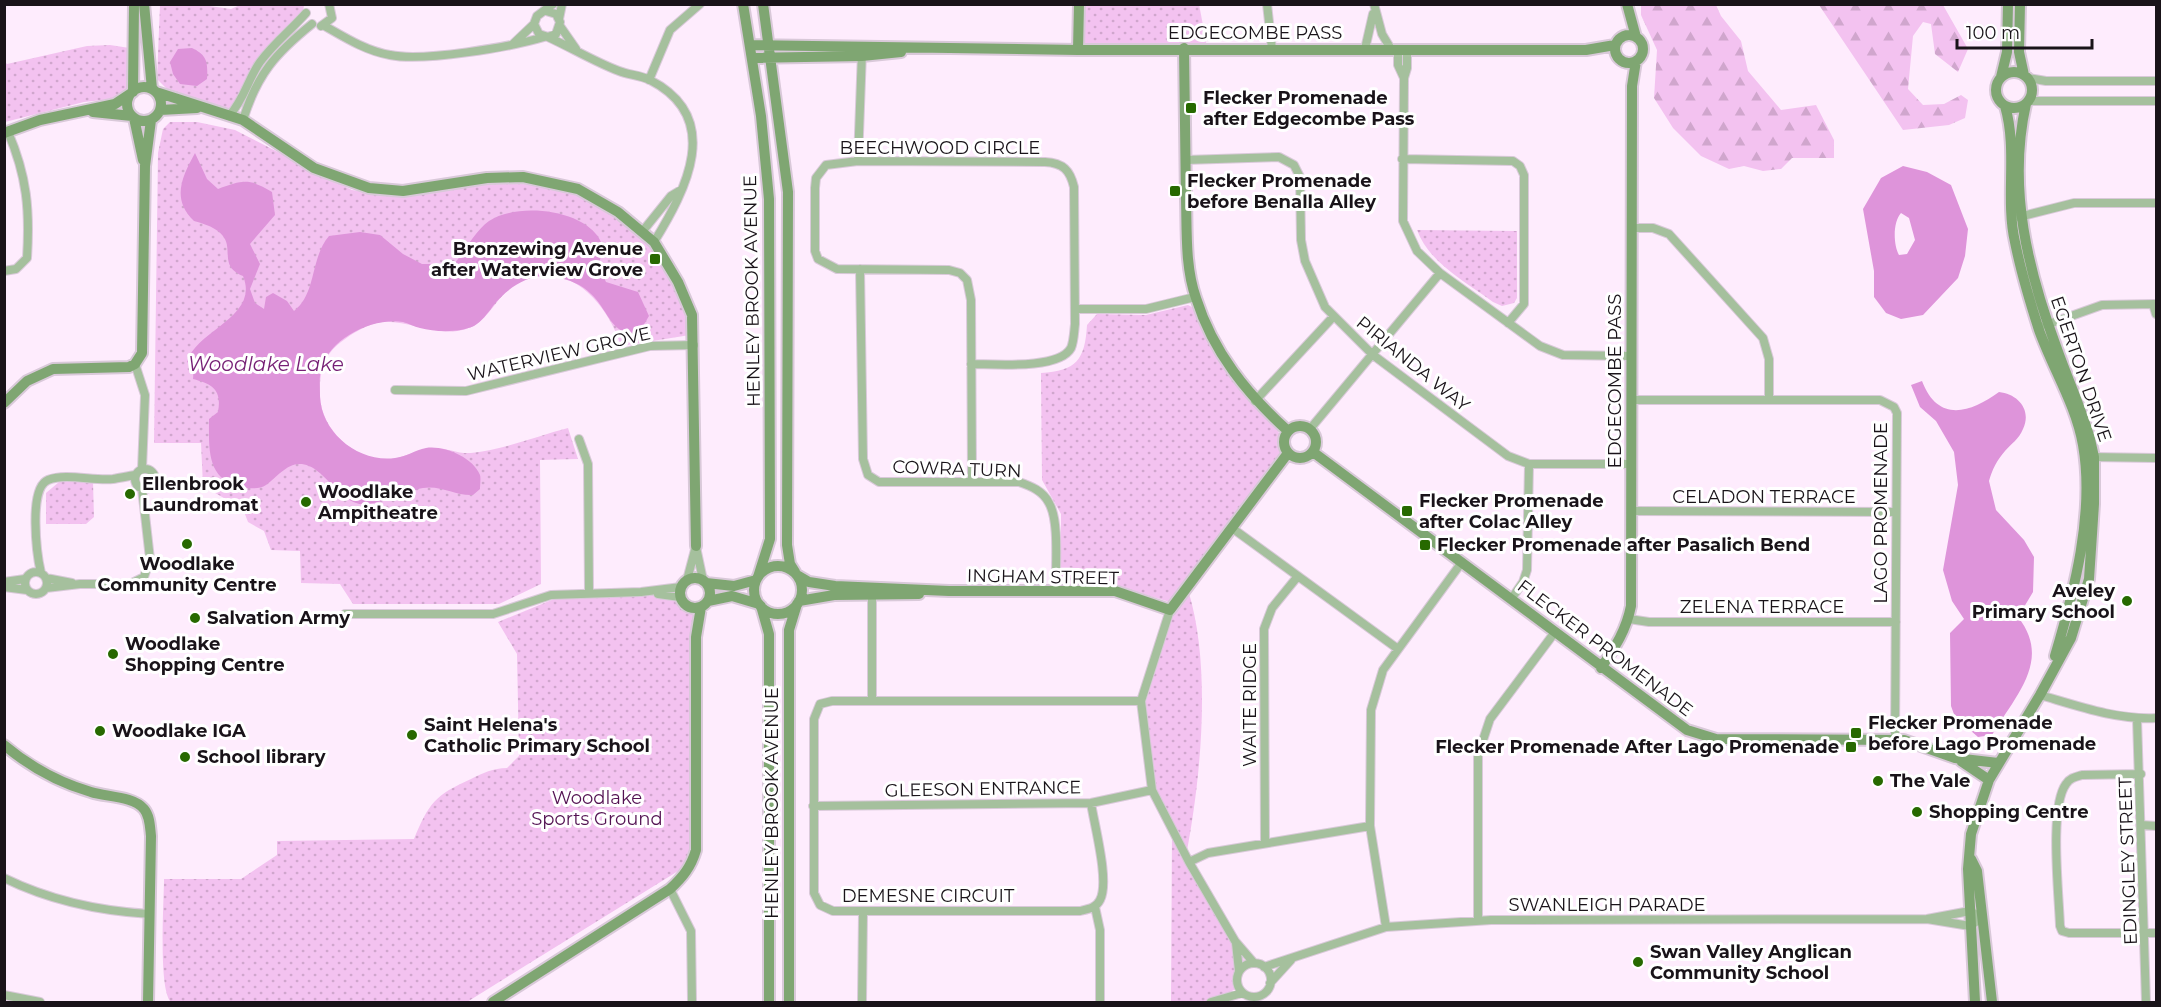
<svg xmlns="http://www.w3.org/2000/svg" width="2161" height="1007" font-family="Montserrat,sans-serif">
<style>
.forest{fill:url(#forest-firs)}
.park{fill:url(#park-dots)}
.water{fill:#de94da;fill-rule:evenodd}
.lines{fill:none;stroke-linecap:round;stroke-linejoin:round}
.street-casing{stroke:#d9c9d9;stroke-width:10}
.secondary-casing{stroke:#d9c9d9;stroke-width:14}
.street{stroke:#a5c09d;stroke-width:8}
.secondary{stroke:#7fa672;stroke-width:10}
.poi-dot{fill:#276900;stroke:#fff;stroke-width:2}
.labels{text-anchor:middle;stroke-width:6;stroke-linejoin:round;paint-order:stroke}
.street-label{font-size:18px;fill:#191319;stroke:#fff}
.poi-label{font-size:18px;font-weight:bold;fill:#191319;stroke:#fff;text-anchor:start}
.park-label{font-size:18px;fill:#531152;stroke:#fff}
.water-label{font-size:20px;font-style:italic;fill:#761f75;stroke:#fff}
</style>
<defs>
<pattern id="forest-firs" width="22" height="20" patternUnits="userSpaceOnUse" patternTransform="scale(1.5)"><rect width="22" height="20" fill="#f3c2f0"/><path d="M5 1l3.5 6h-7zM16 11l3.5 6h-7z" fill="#d0a6cd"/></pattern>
<pattern id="park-dots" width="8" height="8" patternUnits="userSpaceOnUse" patternTransform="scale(1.5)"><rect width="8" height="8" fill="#f3c2f0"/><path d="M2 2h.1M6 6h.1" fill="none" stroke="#d0a6cd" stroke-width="1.8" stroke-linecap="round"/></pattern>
</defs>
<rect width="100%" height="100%" fill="#feecfd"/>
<path class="forest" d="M1641,5H1716L1721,16L1741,41L1748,71L1781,110L1816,105L1834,140V158H1792L1781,169L1763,171L1744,166L1729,169L1701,156L1673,128L1654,98L1657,50L1641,15Z
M1819,5H1943L1968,49L1958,72L1935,54L1931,24L1923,22L1913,36L1908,89L1923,105L1944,104L1961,95L1968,100L1965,118L1949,125L1903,130Z"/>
<path class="park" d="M1199,4L1207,47H1077L1078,5Z
M160,5H202L231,9L240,5H304C303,21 287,26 279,38C261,60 248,87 232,111L171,93L157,79Z
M110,45L136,49L135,85L122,98L84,102L5,122L4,61L7,64L87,46Z
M170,122H197L235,130L352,190L403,197L478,185L529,182L573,192L626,221L659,256L682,298L690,335L621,346C607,301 563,253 513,286C498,296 490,316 475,325C445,342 412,320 382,322C367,324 353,333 341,342C322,356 319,376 320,398C323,434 361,466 397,458C409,455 420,449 432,448C446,447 457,454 471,453C503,450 537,436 568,428L578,459L540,460L541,584L499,604H353L340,584L301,583L300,551L271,550L264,531L248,522L243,509L203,486L201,443H154L158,153L163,129Z
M1417,230L1517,231V298L1514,303L1502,306L1493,302C1466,282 1429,263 1417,230Z
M1188,305L1196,309L1218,360L1253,405L1278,429L1283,452L1173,603L1116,586H1072L1061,577V514L1042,480L1041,373C1076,371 1085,360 1087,325L1097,314L1146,315Z
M59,482H93L94,517L86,524H46V493Z
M1188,590C1212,666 1201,778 1186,856L1232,930L1246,965L1241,970L1240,987L1209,1002H1171L1172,831L1152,792L1146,757V701L1174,611Z
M587,596C617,596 671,589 693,610L694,844L690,857L683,868L467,1002H171C158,990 164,901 164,879H241L277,855V841L414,839C429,803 435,795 471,779C483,773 493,768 507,768L519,756L517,654L498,622L554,599Z"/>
<path class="water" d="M192,48C207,55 208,62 207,79L197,86L180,84L173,74L170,62L178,49Z
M195,153L207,179L218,189C243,180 249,178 272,192L275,215L250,244L260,264L250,289L255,303L264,309L266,297L273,293L287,301L294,311C317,293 310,258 329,236L360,232L380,235L403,254L422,264H454C465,251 475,231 489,221C517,202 586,209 601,242C604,251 600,257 599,265C599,270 604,277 606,282L638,292L649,316L640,331C612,340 609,310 591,294C581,284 570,280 555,277C530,272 507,288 493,306C488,313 481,322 474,326C459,333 435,332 420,328C414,327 408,323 403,322C373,317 330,338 321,369C319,377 320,387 320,396C321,433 359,463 395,458C406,457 415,450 426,448C443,445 473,457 480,475C481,478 480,485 480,489L473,495C456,496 441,485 423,488C406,491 371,509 356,503C340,498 324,472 309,466C290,458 279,476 266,485C260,489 250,489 243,487C206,481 209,449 209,419L218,412C222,390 213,384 193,379L194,366L187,362C196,330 260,317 243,276C209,262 252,236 194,221C171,199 182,177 195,153Z
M1903,166L1927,172L1951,185L1968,229L1965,256L1958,278L1923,315L1901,319L1886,313L1874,297V271L1863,209L1881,178ZM1901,213L1909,218L1915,240L1907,254L1899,255C1893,244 1893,222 1901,213Z
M1922,381C1938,423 1970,413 1999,392C2018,394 2032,410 2023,429C2019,439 2011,444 2005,451C1997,460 1992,470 1989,481L1996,510L2024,540L2034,557L2033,592L2018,617C2052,660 2016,695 1992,735L1978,737L1955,717L1951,706L1950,633L1964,619L1952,601L1943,570L1958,485L1954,452L1936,421L1920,407L1911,385Z"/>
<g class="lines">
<defs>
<path id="street" d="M1267,4L1272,49
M1374,4L1382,34L1391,49
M546,11L556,14L560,22L556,34L548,37L539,34L534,24L537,16L553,4
M559,19L562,4
M323,25C344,37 366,51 390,55C423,62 510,47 544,37
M321,26L332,18L329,4
M560,26L576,49
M548,37C572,48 595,62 619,71C629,75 640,75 650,80C724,118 686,190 654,242
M513,44L534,24
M1365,49L1373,14
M1398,49V65L1404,78
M1407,49V68L1404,78L1403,221L1417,251L1440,273L1540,346L1563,355L1631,356
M2028,78L2046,81H2156
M649,80L670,30L700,4
M2028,101H2156
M229,116C244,100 248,79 260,62C274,43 291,30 306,13
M243,120C257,74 276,53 312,24
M1402,159L1513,161L1520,166L1524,175V304L1508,323
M1185,160L1279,157L1294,165L1300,177L1301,240L1305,261L1325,307L1373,355L1508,456L1529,464H1631
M858,161L862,52
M2019,217L2074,203H2156
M1632,228H1653L1669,234L1763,338L1769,359V400
M642,232L671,196L681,190
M860,269L863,459L868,475L879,482H1019C1031,486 1043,491 1049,503C1060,522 1055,568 1056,591
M4,271L16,269L27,258C30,210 27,176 8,132
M2153,304L2156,314
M1075,309H1146L1195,297
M2046,325L2102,305L2156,304
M135,364L145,395L142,469
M971,364C993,364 1059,370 1071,348C1074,341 1074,332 1075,324L1074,187C1070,170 1063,163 1045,162L858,161L826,165L816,178L815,188V251L818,259L837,269L949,270L960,273L967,280L971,300L972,481
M395,390L466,391L650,346L694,345
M1631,400H1880L1894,407L1897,413L1895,740
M1255,401L1333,317
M1310,429L1440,273
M579,439L588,464L589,592
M2091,457L2156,458
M135 479a10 10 0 1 1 20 0a10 10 0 1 1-20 0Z
M1631,511L1896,512
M1232,528L1398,649
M696,547L703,580
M25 583a11 11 0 1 1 22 0a11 11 0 1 1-22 0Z
M41,573C37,556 28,488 48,480C66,473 93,481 113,479C120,478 128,476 136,475
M46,578L72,583
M687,580L696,546
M4,582L25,579
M4,587L27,590
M46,588L80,584H130L144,577L150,559L142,488
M658,594L680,597
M1512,598L1523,582L1527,570L1529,464
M1170,610L1141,701L1152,790L1189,862L1235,941L1254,963
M345,614H493L551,595L641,592L681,587
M1629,619L1649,622H1896
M2040,695C2078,706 2117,720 2156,718
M872,701V591
M2137,719L2146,1002
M2141,774L2082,775C2075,777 2070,778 2066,784C2049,807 2059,895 2060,926L2062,931L2069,933H2156
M1091,803C1094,824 1110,882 1100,900C1096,908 1088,909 1080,911H833L820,905L814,893V719L820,704L832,701H1141
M813,806L1091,803L1152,790
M2142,825L2156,826
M1265,843L1264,629L1272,608L1298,576
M1189,862L1208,853L1370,826
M4,878C51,901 98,911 150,914
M670,889L691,931L692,1002
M1095,907L1100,930V1002
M1478,920V755L1490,719L1555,632
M1386,927L1370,826L1371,710L1383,670L1462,562
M1236,943L1239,971
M1237 980a17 17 0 1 1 34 0a17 17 0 1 1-34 0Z
M1264,967L1386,927L1491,920L1927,919L1970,911L1982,918L1970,926L1927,919
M1270,983L1291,960
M4,995L40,1002
M862,1002L863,911
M1211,1002L1242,993"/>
<path id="secondary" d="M144,4L152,89
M743,4L761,116L769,199L770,539L758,577
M763,4L788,192L787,545L790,564L795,572
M1627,4L1636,37
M2020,4L2019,52L2024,75
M1615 49a14 14 0 1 1 28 0a14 14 0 1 1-28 0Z
M750,45L1078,50H1586L1615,45
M1184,48C1185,99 1185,149 1186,199C1187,231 1185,267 1196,298C1213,352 1247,394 1288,431
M1078,50L1079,4
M752,58L862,56L901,52
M1996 90a18 18 0 1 1 36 0a18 18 0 1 1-36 0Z
M2001,77L2007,52L2008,4
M127 104a17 17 0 1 1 34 0a17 17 0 1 1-34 0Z
M133,92L134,4
M156,92L243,120L314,168L369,188L403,191L487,178L523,177L578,189L618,212L654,242L678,282L692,315L696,546
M2005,106C2018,150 2005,198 2015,242C2021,272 2030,302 2039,330C2053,369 2076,405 2083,445C2095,513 2074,592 2055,656
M160,110L197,108
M93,112L132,116
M134,118L143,160
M4,133L40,120L115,104L130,94
M4,403L27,381L53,369L129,367L135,364L142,353L145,166L151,120
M1284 442a16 16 0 1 1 32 0a16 16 0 1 1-32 0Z
M1313,452L1687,730L1716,739L1904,740L1955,758L1998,763
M754 590a24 24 0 1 1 48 0a24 24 0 1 1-48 0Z
M797,575L809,582L835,586L949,591H1115L1170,610L1288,453
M680 593a15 15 0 1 1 30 0a15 15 0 1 1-30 0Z
M706,583L734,586L756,580
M708,601L732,596L759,604
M799,601L834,595L919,594
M761,606L769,634V1002
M1601,668C1615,647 1626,631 1631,606L1632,86L1636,61
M4,745C29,766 60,783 91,792C106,797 133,796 144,809C150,816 150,827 151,836L148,1002
M1961,761L1989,780
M1971,859L1977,871L1992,1002
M493,1002L670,889C683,877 691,867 696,850V637L701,607
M789,1002V630L797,604
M1975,1002L1968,869L1971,834L1989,780L2040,695L2071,638L2089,579L2094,504V457L2090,439C2081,408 2068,380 2057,349C2028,271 2007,188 2026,104"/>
</defs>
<use href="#street" class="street-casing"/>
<use href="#secondary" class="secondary-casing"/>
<use href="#street" class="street"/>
<use href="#secondary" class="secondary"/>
</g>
<g class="poi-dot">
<rect x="1185" y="102" width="12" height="12" rx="3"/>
<rect x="1169" y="185" width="12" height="12" rx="3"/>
<rect x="649" y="253" width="12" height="12" rx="3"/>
<circle cx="130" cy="494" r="6"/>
<circle cx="306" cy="502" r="6"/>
<rect x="1401" y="505" width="12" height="12" rx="3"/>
<circle cx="187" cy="544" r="6"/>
<rect x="1419" y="539" width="12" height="12" rx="3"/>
<circle cx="2127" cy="601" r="6"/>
<circle cx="195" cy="618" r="6"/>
<circle cx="113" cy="654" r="6"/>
<circle cx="100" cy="731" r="6"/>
<rect x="1850" y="727" width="12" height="12" rx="3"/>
<circle cx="412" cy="735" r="6"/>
<rect x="1845" y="741" width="12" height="12" rx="3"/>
<circle cx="185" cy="757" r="6"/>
<circle cx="1878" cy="781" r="6"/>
<circle cx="1917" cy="812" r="6"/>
<circle cx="1638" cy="962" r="6"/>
</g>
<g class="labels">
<g class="street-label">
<text x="1255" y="39">EDGECOMBE PASS</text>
<text x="940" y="154">BEECHWOOD CIRCLE</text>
<text transform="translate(752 291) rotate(-91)" y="6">HENLEY BROOK AVENUE</text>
<text transform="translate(559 354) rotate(-13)" y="6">WATERVIEW GROVE</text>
<text transform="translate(1413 364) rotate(39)" y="6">PIRIANDA WAY</text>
<text transform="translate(2081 369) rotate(71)" y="6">EGERTON DRIVE</text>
<text transform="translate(1615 381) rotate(-90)" y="6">EDGECOMBE PASS</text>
<text transform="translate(957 469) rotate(2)" y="6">COWRA TURN</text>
<text x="1764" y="503">CELADON TERRACE</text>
<text transform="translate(1881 513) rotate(-90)" y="6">LAGO PROMENADE</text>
<text transform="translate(1043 577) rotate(1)" y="6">INGHAM STREET</text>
<text x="1762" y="613">ZELENA TERRACE</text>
<text transform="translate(1605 648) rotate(37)" y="6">FLECKER PROMENADE</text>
<text transform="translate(1250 705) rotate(-90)" y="6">WAITE RIDGE</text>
<text transform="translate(983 789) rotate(-1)" y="6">GLEESON ENTRANCE</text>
<text transform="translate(772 803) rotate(-90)" y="6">HENLEY BROOK AVENUE</text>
<text transform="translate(2128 861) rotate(-92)" y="6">EDINGLEY STREET</text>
<text x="928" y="902">DEMESNE CIRCUIT</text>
<text x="1607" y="911">SWANLEIGH PARADE</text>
</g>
<g class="poi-label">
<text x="1203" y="104">Flecker Promenade<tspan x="1203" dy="21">after Edgecombe Pass</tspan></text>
<text x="1187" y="187">Flecker Promenade<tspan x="1187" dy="21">before Benalla Alley</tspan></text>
<text x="643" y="255" text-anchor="end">Bronzewing Avenue<tspan x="643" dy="21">after Waterview Grove</tspan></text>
<text x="142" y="490">Ellenbrook<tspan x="142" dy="21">Laundromat</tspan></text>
<text x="318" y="498">Woodlake<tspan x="318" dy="21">Ampitheatre</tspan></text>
<text x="1419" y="507">Flecker Promenade<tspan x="1419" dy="21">after Colac Alley</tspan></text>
<text x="1437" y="551">Flecker Promenade after Pasalich Bend</text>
<text x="187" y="570" text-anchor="middle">Woodlake<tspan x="187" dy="21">Community Centre</tspan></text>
<text x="2115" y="597" text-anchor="end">Aveley<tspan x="2115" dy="21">Primary School</tspan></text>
<text x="207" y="624">Salvation Army</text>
<text x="125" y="650">Woodlake<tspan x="125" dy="21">Shopping Centre</tspan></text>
<text x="1868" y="729">Flecker Promenade<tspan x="1868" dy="21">before Lago Promenade</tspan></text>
<text x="424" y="731">Saint Helena's<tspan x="424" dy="21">Catholic Primary School</tspan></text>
<text x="112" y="737">Woodlake IGA</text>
<text x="1839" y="753" text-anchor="end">Flecker Promenade After Lago Promenade</text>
<text x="197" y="763">School library</text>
<text x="1890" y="787">The Vale</text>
<text x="1929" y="818">Shopping Centre</text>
<text x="1650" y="958">Swan Valley Anglican<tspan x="1650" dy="21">Community School</tspan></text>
</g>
<g class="park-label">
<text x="597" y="804">Woodlake<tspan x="597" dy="21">Sports Ground</tspan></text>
</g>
<g class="water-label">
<text x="266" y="371">Woodlake Lake</text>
</g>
</g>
<rect width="2161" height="1007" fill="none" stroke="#191319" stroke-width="12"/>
<path d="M1957 39v9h135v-9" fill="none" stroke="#191319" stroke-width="3"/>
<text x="1966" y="39" font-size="18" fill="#191319" stroke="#ffffff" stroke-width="4.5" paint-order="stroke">100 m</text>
</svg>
